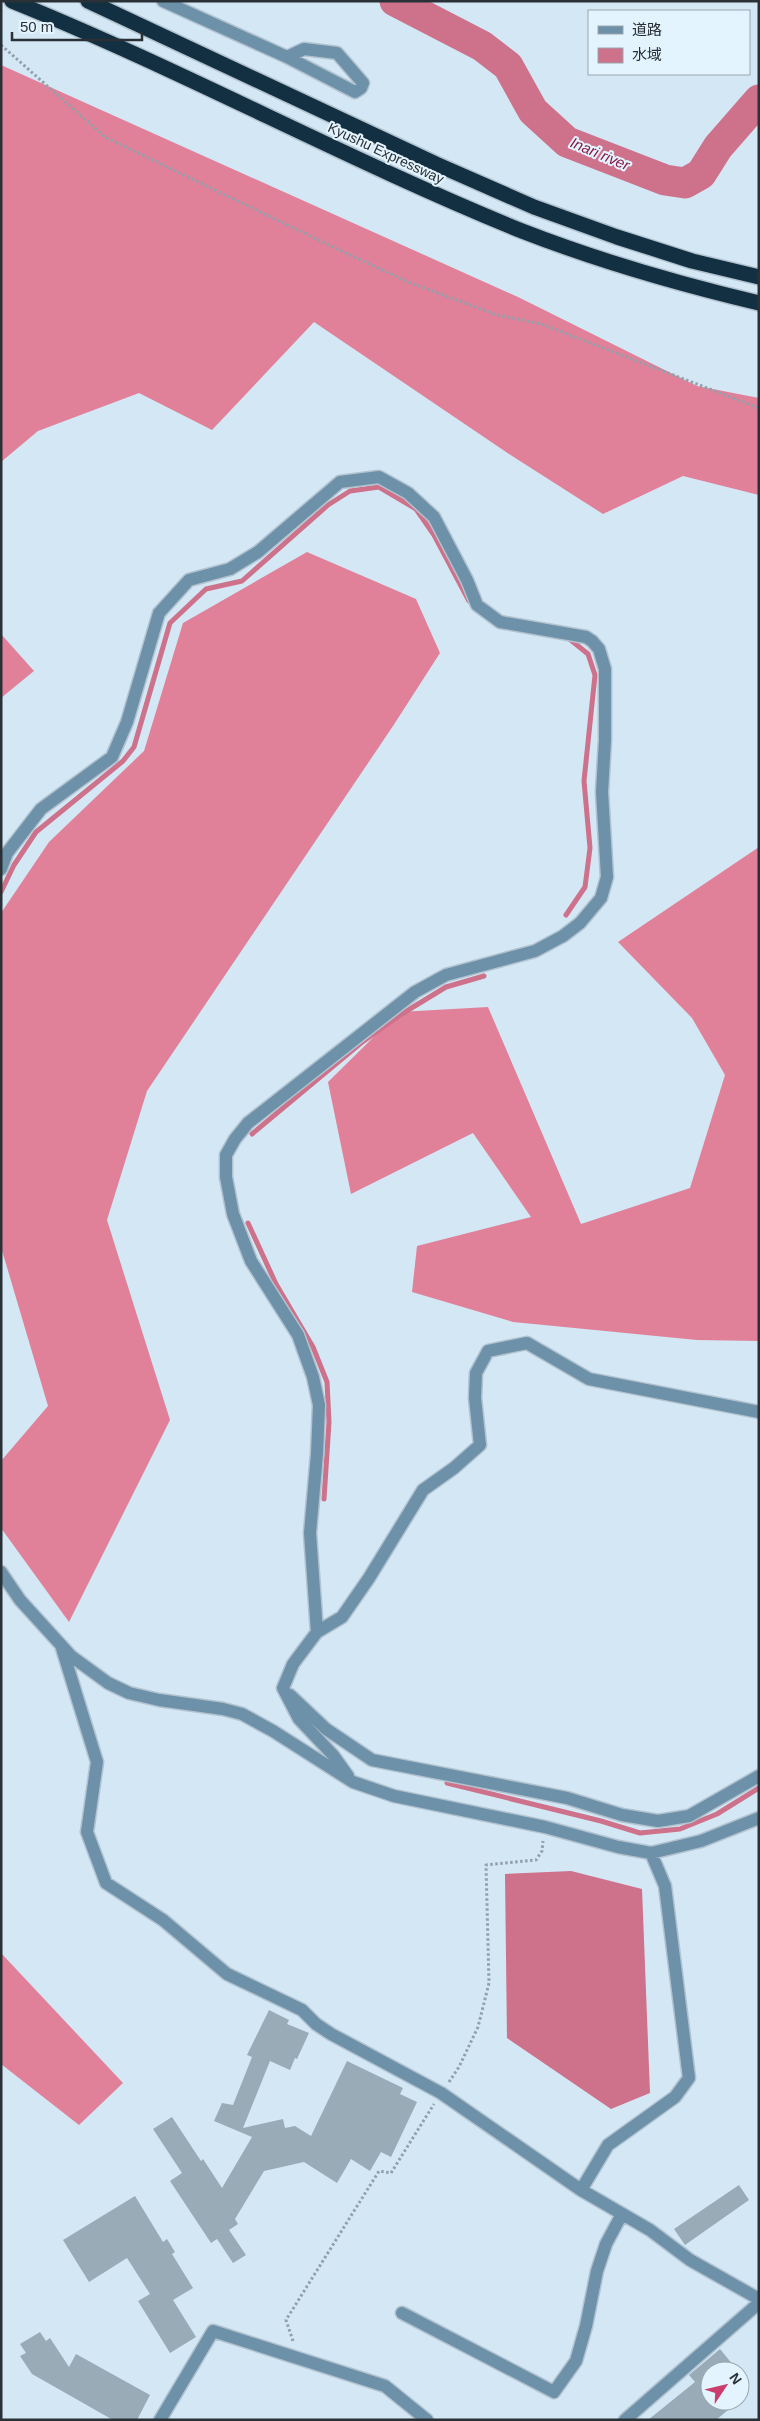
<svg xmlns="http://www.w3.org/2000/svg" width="760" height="2421" font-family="Arial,'Noto Sans JP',sans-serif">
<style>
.forest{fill:#e08199}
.water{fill:#ce718a}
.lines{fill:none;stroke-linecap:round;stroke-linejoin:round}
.stream{stroke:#ce718a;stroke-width:5}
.river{stroke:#ce718a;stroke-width:31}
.building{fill:#98abb7}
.minor-casing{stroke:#b2c3cf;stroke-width:15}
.highway-casing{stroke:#b2c3cf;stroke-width:18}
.path{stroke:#91a0aa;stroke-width:3;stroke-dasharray:2.5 2.5;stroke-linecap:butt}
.minor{stroke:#6d91a9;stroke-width:12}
.highway{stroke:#133042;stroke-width:15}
.labels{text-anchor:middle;stroke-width:4;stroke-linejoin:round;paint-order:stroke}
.street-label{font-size:14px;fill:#293136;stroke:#e4f4ff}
.water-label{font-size:15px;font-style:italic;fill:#891944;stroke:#e4f4ff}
</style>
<rect width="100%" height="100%" fill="#d4e7f5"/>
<path class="forest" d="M1,65L518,297L697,386L759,398V495L683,476L603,514L509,454L314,322L212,430L139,393L38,431L1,462Z
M307,552L416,599L440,653L393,726L147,1091L107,1220L170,1420L69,1622L1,1528V1461L48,1406L1,1247V913L49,842L144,751L183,623Z
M1,634L34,671L1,698Z
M759,847V1341L697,1340L513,1322L412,1292L417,1246L531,1217L473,1133L351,1194L328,1082L399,1012L488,1007L581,1224L690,1188L725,1075L692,1018L618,942Z
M1,1953L123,2083L79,2125L1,2064Z"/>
<path class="water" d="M571,1871L642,1889L650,2093L611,2109L507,2038L505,1874Z"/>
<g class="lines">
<path class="stream" d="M1,892L14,865L36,832L123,761L134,747L170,623L206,589L242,581L328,505L350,491L379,487L416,509L434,535L469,601
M566,915L585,887L590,848L584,781L595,675L588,654L567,637
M252,1134L361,1043L400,1015L446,987L484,976
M248,1223L276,1284L313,1347L327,1382L329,1422L324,1499
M447,1783L601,1821L640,1833L680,1829L717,1814L759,1788"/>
<path class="river" d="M395,1L482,46L508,66L533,111L567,142L665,180L685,183L701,174L718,147L759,100"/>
</g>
<path class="building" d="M269,2010L289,2020L287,2024L309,2033L297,2059L295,2058L290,2070L270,2061L243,2128L283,2119L285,2128L295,2126L311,2136L347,2061L403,2088L400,2094L417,2102L391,2157L381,2152L370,2171L351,2159L337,2183L304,2162L264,2171L235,2219L238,2224L229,2230L246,2255L233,2263L217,2239L211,2243L170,2181L182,2173L153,2129L172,2117L201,2161L203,2159L222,2188L252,2137L214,2121L222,2103L233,2105L252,2057L247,2055Z
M739,2185L749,2200L685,2245L674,2229Z
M135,2196L163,2242L167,2239L175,2252L172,2254L193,2288L173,2300L196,2337L170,2353L138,2301L150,2294L127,2258L89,2282L63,2240Z
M40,2332L46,2341L50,2338L69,2367L76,2354L150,2395L137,2420H113L32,2374L20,2356L26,2353L20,2344Z
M720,2349L738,2371H710V2401H739L716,2420H648L695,2382L689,2375Z"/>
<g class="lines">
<defs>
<path id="minor" d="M163,1L287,57L355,92L361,88L363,83L337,53L304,49L287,57
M1,869L7,853L41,809L112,757L127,722L159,613L189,580L230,569L258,552L340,482L379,477L408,493L434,517L467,580L477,605L500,622L586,637L592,641L599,649L605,669V740L602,792L607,877L601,898L580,923L563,936L535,951L446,975L415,992L248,1123L235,1139L226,1155V1177L233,1214L251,1261L298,1335L313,1377L319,1405L317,1454L310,1533L317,1632
M1,1572L20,1600L71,1656L108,1683L129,1693L159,1700L223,1709L242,1714L273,1731L353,1782L394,1796L545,1827L618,1847L651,1853L701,1841L759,1818
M61,1645L97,1762L87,1832L106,1883L163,1920L227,1974L302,2010L316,2024L331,2034L441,2093L581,2190L650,2230L690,2260L759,2299
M290,1695L326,1729L372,1760L567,1798L622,1815L658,1821L689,1816L759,1776
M348,1776L333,1755L299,1719L283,1688L293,1664L317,1632L342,1617L369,1578L423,1490L454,1468L480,1445L475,1398L476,1373L488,1351L527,1343L589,1379L759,1412
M581,2190L608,2145L675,2097L689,2078L665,1886L651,1853
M402,2313L554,2392L576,2361L586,2326L597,2271L606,2244L622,2214
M160,2420L213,2331L385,2386L427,2420
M625,2420L759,2303"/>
<path id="highway" d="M12,1C185,71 349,161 522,231C599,261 679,284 759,303
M88,1L436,164L534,207L617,237L692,261L759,277"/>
</defs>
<use href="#minor" class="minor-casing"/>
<use href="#highway" class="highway-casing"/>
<path class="path" d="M1,45L105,137L333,247L408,282L497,315L541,324L759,408
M449,2082L459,2067L478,2027L489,1983L486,1865L536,1860L542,1851L543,1841
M293,2341L286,2320L379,2171L391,2173L434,2104"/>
<use href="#minor" class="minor"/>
<use href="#highway" class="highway"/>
</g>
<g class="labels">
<g class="street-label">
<text transform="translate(386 153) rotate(25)" y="5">Kyushu Expressway</text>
</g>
<g class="water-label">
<text transform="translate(600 154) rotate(23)" y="5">Inari river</text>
</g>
</g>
<rect width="760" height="2421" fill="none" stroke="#293136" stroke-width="5"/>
<rect x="588" y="10" width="162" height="65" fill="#e4f4ff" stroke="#99a6af"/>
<rect x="598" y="26" width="25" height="8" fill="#6d91a9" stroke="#99a6af"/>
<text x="632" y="35" font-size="15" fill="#293136">道路</text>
<rect x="598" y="48" width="25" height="15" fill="#ce718a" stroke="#99a6af"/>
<text x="632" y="60" font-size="15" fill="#293136">水域</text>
<g transform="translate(725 2386) rotate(55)"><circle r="24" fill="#e4f4ff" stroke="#99a6af"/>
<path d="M0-4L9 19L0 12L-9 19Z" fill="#ca3d6d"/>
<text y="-8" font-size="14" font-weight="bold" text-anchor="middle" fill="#293136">N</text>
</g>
<path d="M12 32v8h130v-8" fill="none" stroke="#293136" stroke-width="2.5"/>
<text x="20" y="32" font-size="15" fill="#293136" stroke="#e4f4ff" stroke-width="4" paint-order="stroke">50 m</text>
</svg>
